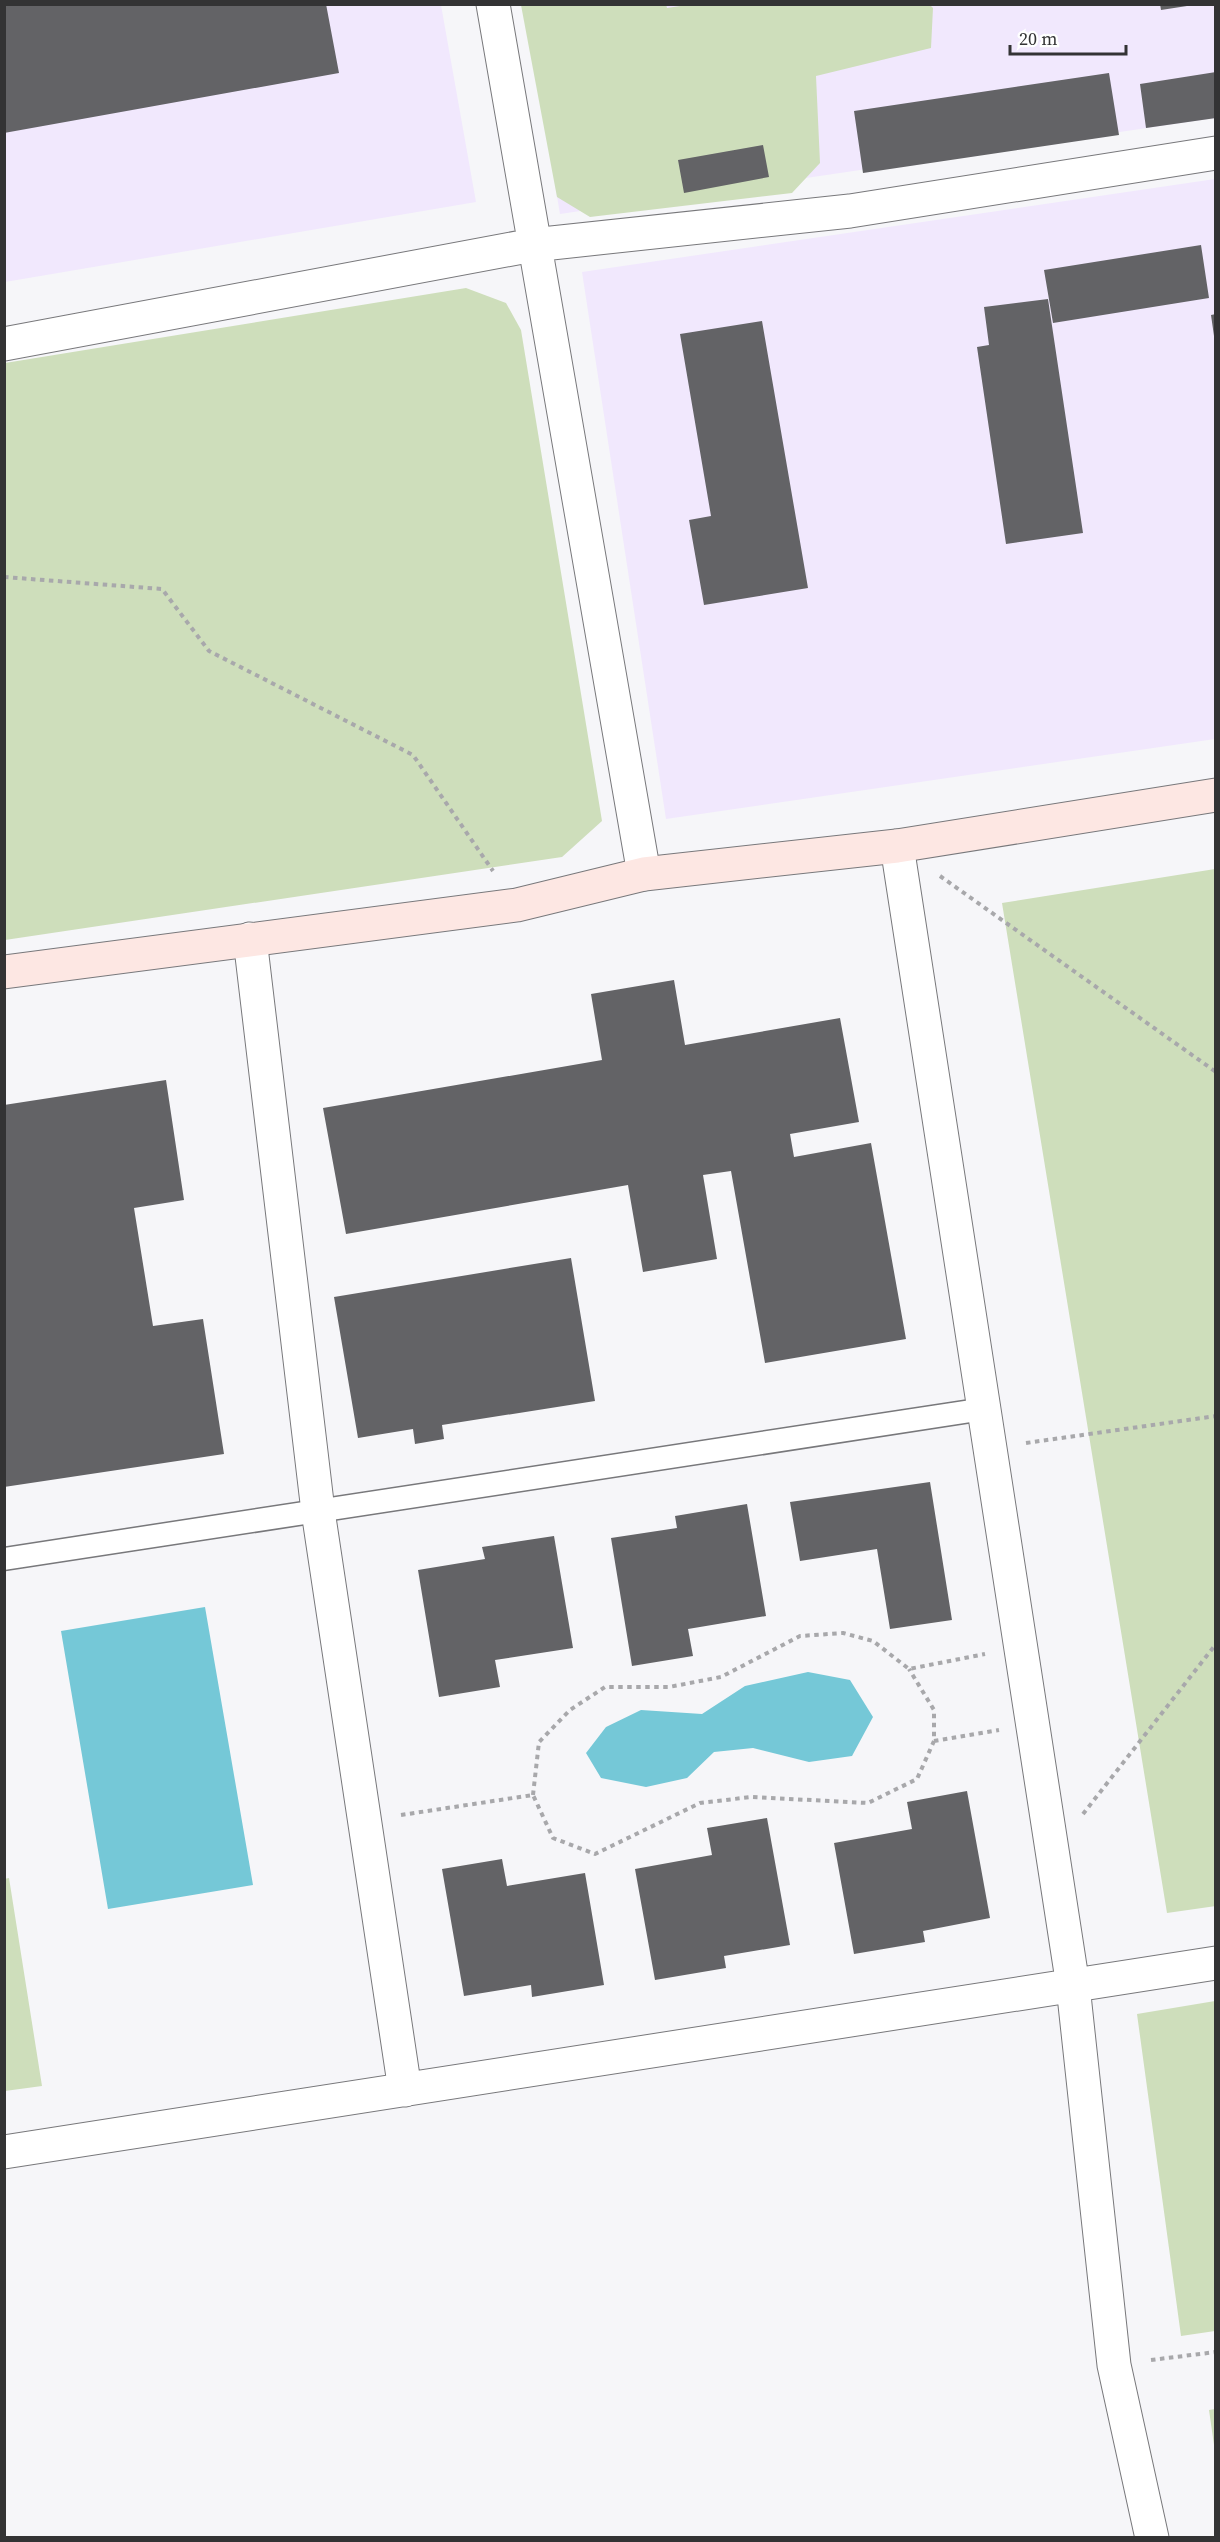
<svg xmlns="http://www.w3.org/2000/svg" width="1220" height="2542" font-family="'Source Serif 4',serif">
<style>
.industrial{fill:#f1e8fd}
.green{fill:#cedebb}
.water{fill:#75c8d7}
.building{fill:#636366}
.lines{fill:none;stroke-linecap:round;stroke-linejoin:round}
.lane-casing{stroke:#78787b;stroke-width:25}
.street-casing{stroke:#78787b;stroke-width:35}
.secondary-casing{stroke:#78787b;stroke-width:35}
.path{stroke:#a8a8ab;stroke-width:4;stroke-dasharray:4.5 4.5;stroke-linecap:butt}
.lane{stroke:#fff;stroke-width:22}
.street{stroke:#fff;stroke-width:33}
.secondary{stroke:#fde7e3;stroke-width:33}
</style>
<rect width="100%" height="100%" fill="#f6f6f9"/>
<path class="industrial" d="M5,5H441L476,202L5,282Z
M525,5H1215V118L560,214Z
M1215,179V739L666,819L582,272Z"/>
<path class="green" d="M666,4L667,8L693,4H929L933,8L931,48L816,76L820,163L792,193L590,217L557,197L521,5Z
M466,288L506,303L521,330L602,821L562,857L5,940V363Z
M1215,869L1216,1906L1167,1913L1002,903Z
M9,1878L42,2086L5,2091L4,1879Z
M1215,2001V2331L1181,2336L1137,2014Z
M1215,2409H1216L1215,2452L1209,2410Z"/>
<path class="water" d="M205,1607L253,1885L108,1909L61,1631Z
M808,1672L850,1680L873,1717L852,1756L809,1762L753,1748L714,1752L687,1778L646,1787L601,1778L586,1753L606,1727L641,1710L702,1714L745,1686Z"/>
<path class="building" d="M4,4H326L339,73L4,133Z
M1160,4H1187V6L1161,10Z
M1216,72V118L1146,128L1140,84Z
M1109,73L1119,135L863,173L854,111Z
M763,145L769,177L684,193L678,160Z
M1201,245L1209,298L1053,323L1044,270Z
M1048,299L1083,533L1006,544L977,347L989,345L984,307Z
M1216,314V336H1214L1211,315Z
M762,321L808,588L704,605L689,520L711,516L680,334Z
M674,980L685,1045L840,1018L859,1122L790,1134L794,1157L871,1143L906,1339L765,1363L731,1171L703,1175L717,1259L643,1272L628,1185L346,1234L323,1108L602,1060L591,994Z
M166,1080L184,1200L134,1208L153,1326L203,1319L224,1454L4,1487V1105Z
M571,1258L595,1401L442,1425L444,1439L415,1444L413,1429L358,1438L334,1297Z
M930,1482L952,1620L890,1629L877,1549L800,1561L790,1502Z
M747,1504L766,1616L688,1629L693,1656L632,1666L611,1538L677,1528L675,1516Z
M554,1536L573,1648L495,1660L500,1687L439,1697L418,1570L485,1559L482,1547Z
M967,1791L990,1918L923,1931L925,1942L854,1954L834,1843L912,1829L907,1802Z
M767,1818L790,1945L724,1956L726,1968L655,1980L635,1869L712,1855L707,1828Z
M502,1859L507,1886L585,1873L604,1985L532,1997L531,1985L464,1996L442,1869Z"/>
<g class="lines">
<defs>
<path id="lane" d="M4,1559L984,1409"/>
<path id="street" d="M493,4L644,874
M4,344L533,245L850,211L1216,153
M897,846L1073,1986L1114,2365L1152,2538
M250,939L318,1511L405,2090
M4,2152L1216,1963"/>
<path id="secondary" d="M4,972L517,905L644,874L897,846L1216,795"/>
</defs>
<use href="#lane" class="lane-casing"/>
<use href="#street" class="street-casing"/>
<use href="#secondary" class="secondary-casing"/>
<path class="path" d="M4,577L162,589L209,651L413,755L493,871
M940,876L1216,1072
M1026,1443L1216,1416
M934,1741L999,1730
M533,1795L539,1742L570,1710L605,1687H669L721,1677L800,1636L843,1633L873,1641L909,1669L985,1654
M1083,1814L1216,1644
M401,1815L533,1795L553,1838L595,1854L700,1803L751,1797L868,1803L917,1779L934,1741V1710L909,1669
M1151,2360L1216,2352"/>
<use href="#lane" class="lane"/>
<use href="#street" class="street"/>
<use href="#secondary" class="secondary"/>
</g>
<rect width="1220" height="2542" fill="none" stroke="#333334" stroke-width="12"/>
<path d="M1010 45v9h116v-9" fill="none" stroke="#333334" stroke-width="3"/>
<text x="1019" y="45" font-size="18" fill="#333334" stroke="#ffffff" stroke-width="4.5" paint-order="stroke">20 m</text>
</svg>
